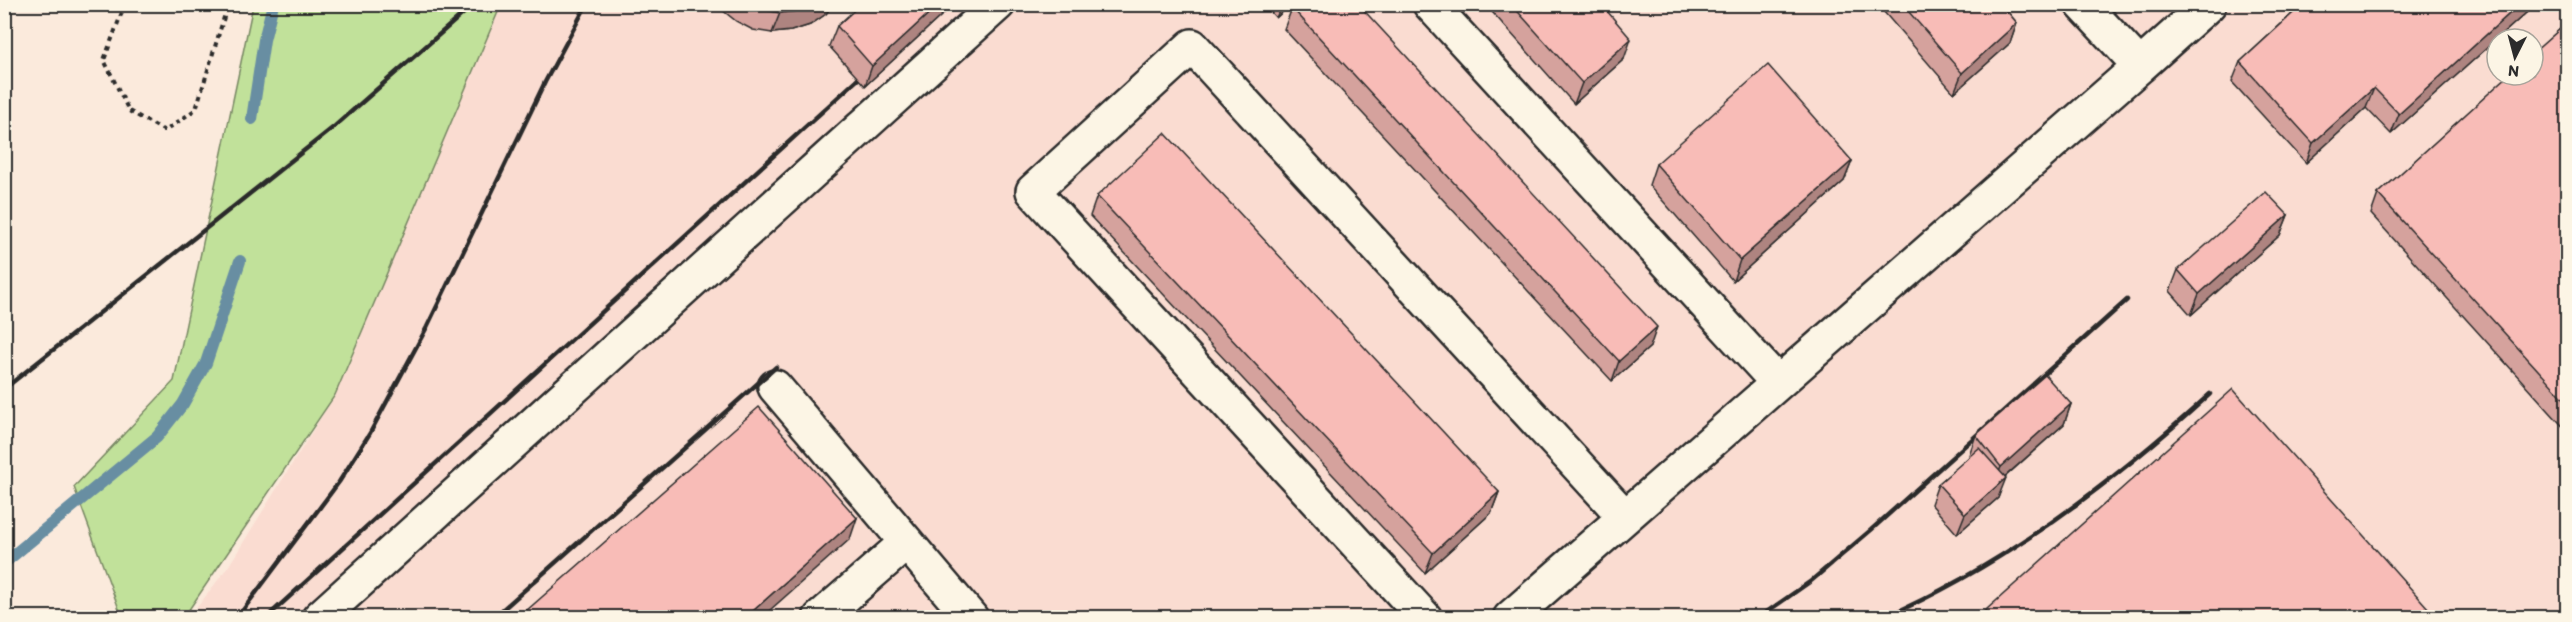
<svg xmlns="http://www.w3.org/2000/svg" width="2572" height="622" font-family="Itim,sans-serif">
<style>
.built{fill:#fadcd1;fill-rule:evenodd}
.green{fill:#c1e19a;stroke:#768662;stroke-width:1.5}
.lines{fill:none;stroke-linecap:round;stroke-linejoin:round}
.stream{stroke:#688ea2;stroke-width:12}
.minor-casing{stroke:#2b2b2b;stroke-width:38}
.path{stroke:#2b2b2b;stroke-width:4;stroke-dasharray:4.5 4.5;stroke-linecap:butt}
.minor{stroke:#fcf5e5;stroke-width:33}
.rail{stroke:#2b2b2b;stroke-width:4.5}
.wall{fill:#d5a29d;stroke:#2b2b2b;stroke-width:1.5}
.shaded-wall{fill:#ae8480;stroke:#2b2b2b;stroke-width:1.5}
.building{fill:#f8bcb7;stroke:#2b2b2b;stroke-width:1.5}
</style>
<rect width="100%" height="100%" fill="#fbeadc"/>
<filter id="ink" filterUnits="userSpaceOnUse"><feTurbulence type="fractalNoise" baseFrequency=".0167" numOctaves="2"/><feDisplacementMap in="SourceGraphic" scale="12" xChannelSelector="R" yChannelSelector="G"/><feConvolveMatrix kernelMatrix="1 2 1 2 8 2 1 2 1" color-interpolation-filters="sRGB"/></filter>
<g filter="url(#ink)">
<path class="built" d="M501,5H2567V617L189,618L228,567L335,395ZM2497,39H2533V75H2497Z"/>
<path class="green" d="M253,5H501L335,395L184,617H122L74,487L174,381Z"/>
<g class="lines">
<path class="stream" d="M252,119L264,40L273,4
M4,563L157,437L183,404L206,363L240,261"/>
<defs>
<path id="minor" d="M1430,4L1778,383
M2140,66L2209,4
M775,387L971,618
M319,618L998,4
M820,618L906,543
M1425,618L1033,191L1192,46L1625,517
M1510,618L2140,66L2082,4"/>
</defs>
<use href="#minor" class="minor-casing"/>
<path class="path" d="M125,4L104,60L129,111L165,131L196,109L228,4"/>
<use href="#minor" class="minor"/>
<path class="rail" d="M4,389L335,126L474,4
M237,618L339,482L370,433L427,327L545,82L587,4
M266,618L858,79
M493,618L776,367
M1758,618L1811,581L1871,530L2127,300
M1883,618C2003,566 2115,481 2210,394"/>
</g>
<path class="wall" d="M718,4H833L826,14L810,25L791,31L772,33L753,30L736,21L721,9Z
M954,4L865,86L829,46L837,26Z
M1263,4H1291L1276,18Z
M1485,4H1601L1624,59L1574,104Z
M1877,4H2001L2017,23L2010,43L1954,93Z
M2284,4H2536L2391,134L2366,108L2306,163L2232,82L2240,62L2292,14Z
M1292,8L1650,347L1612,381L1284,29Z
M2568,22V432L2371,214L2378,194Z
M1852,161L1844,181L1733,281L1649,185L1656,164Z
M1097,196L1499,492L1491,513L1425,573L1090,216Z
M2288,215L2280,235L2191,315L2170,291L2178,270Z
M2071,404L2064,424L2005,477L1998,498L1957,534L1931,504L1938,484L1970,457L1969,455L1976,435Z"/>
<path class="shaded-wall" d="M817,4H833L826,14L810,25L791,31L772,33L780,13Z
M939,4H954L865,86L872,66Z
M1282,4H1291L1276,18Z
M2520,4H2536L2391,134L2399,114Z
M2017,23L2010,43L1954,93L1962,73Z
M1631,39L1624,59L1574,104L1582,83Z
M2374,88L2366,108L2306,163L2313,143Z
M1852,161L1844,181L1733,281L1740,260Z
M2288,215L2280,235L2191,315L2199,294Z
M1657,327L1650,347L1612,381L1619,361Z
M2071,404L2064,424L1993,487L2001,467Z
M2006,478L1998,498L1957,534L1965,514Z
M1499,492L1491,513L1425,573L1433,553Z
M857,518L850,539L761,618H745Z"/>
<path class="building" d="M751,4H817L799,11L780,13L761,9Z
M861,4H939L872,66L837,26Z
M1296,4H1358L1657,327L1619,361L1292,8Z
M1511,4H1601L1631,39L1582,83Z
M1902,4H2001L2017,23L1962,73Z
M2303,4H2520L2399,114L2374,88L2313,143L2240,62Z
M2568,22V403L2378,194L2509,75H2533V53Z
M1768,65L1852,161L1740,260L1656,164Z
M1165,133L1499,492L1433,553L1097,196Z
M2266,192L2288,215L2199,294L2178,270Z
M2045,375L2071,404L2001,467L1976,435Z
M2233,389L2437,618H1977Z
M759,407L857,518L745,618H518Z
M1979,448L2006,478L1965,514L1938,484Z"/>
</g>
<rect width="2572" height="622" fill="none" stroke="#fcf5e5" stroke-width="24"/>
<rect x="12" y="12" width="2548" height="598" fill="none" stroke="#2b2b2b" stroke-width="2" filter="url(#ink)"/>
<g transform="translate(2515 57) rotate(186)"><circle r="28" fill="#fcf5e5" stroke="#a8a49b" stroke-width="1.5"/>
<path d="M0-4.5L10 22L0 15L-10 22Z" fill="#2b2b2b"/>
<text y="-9" font-size="16" font-weight="bold" text-anchor="middle" fill="#2b2b2b">N</text>
</g>
</svg>
